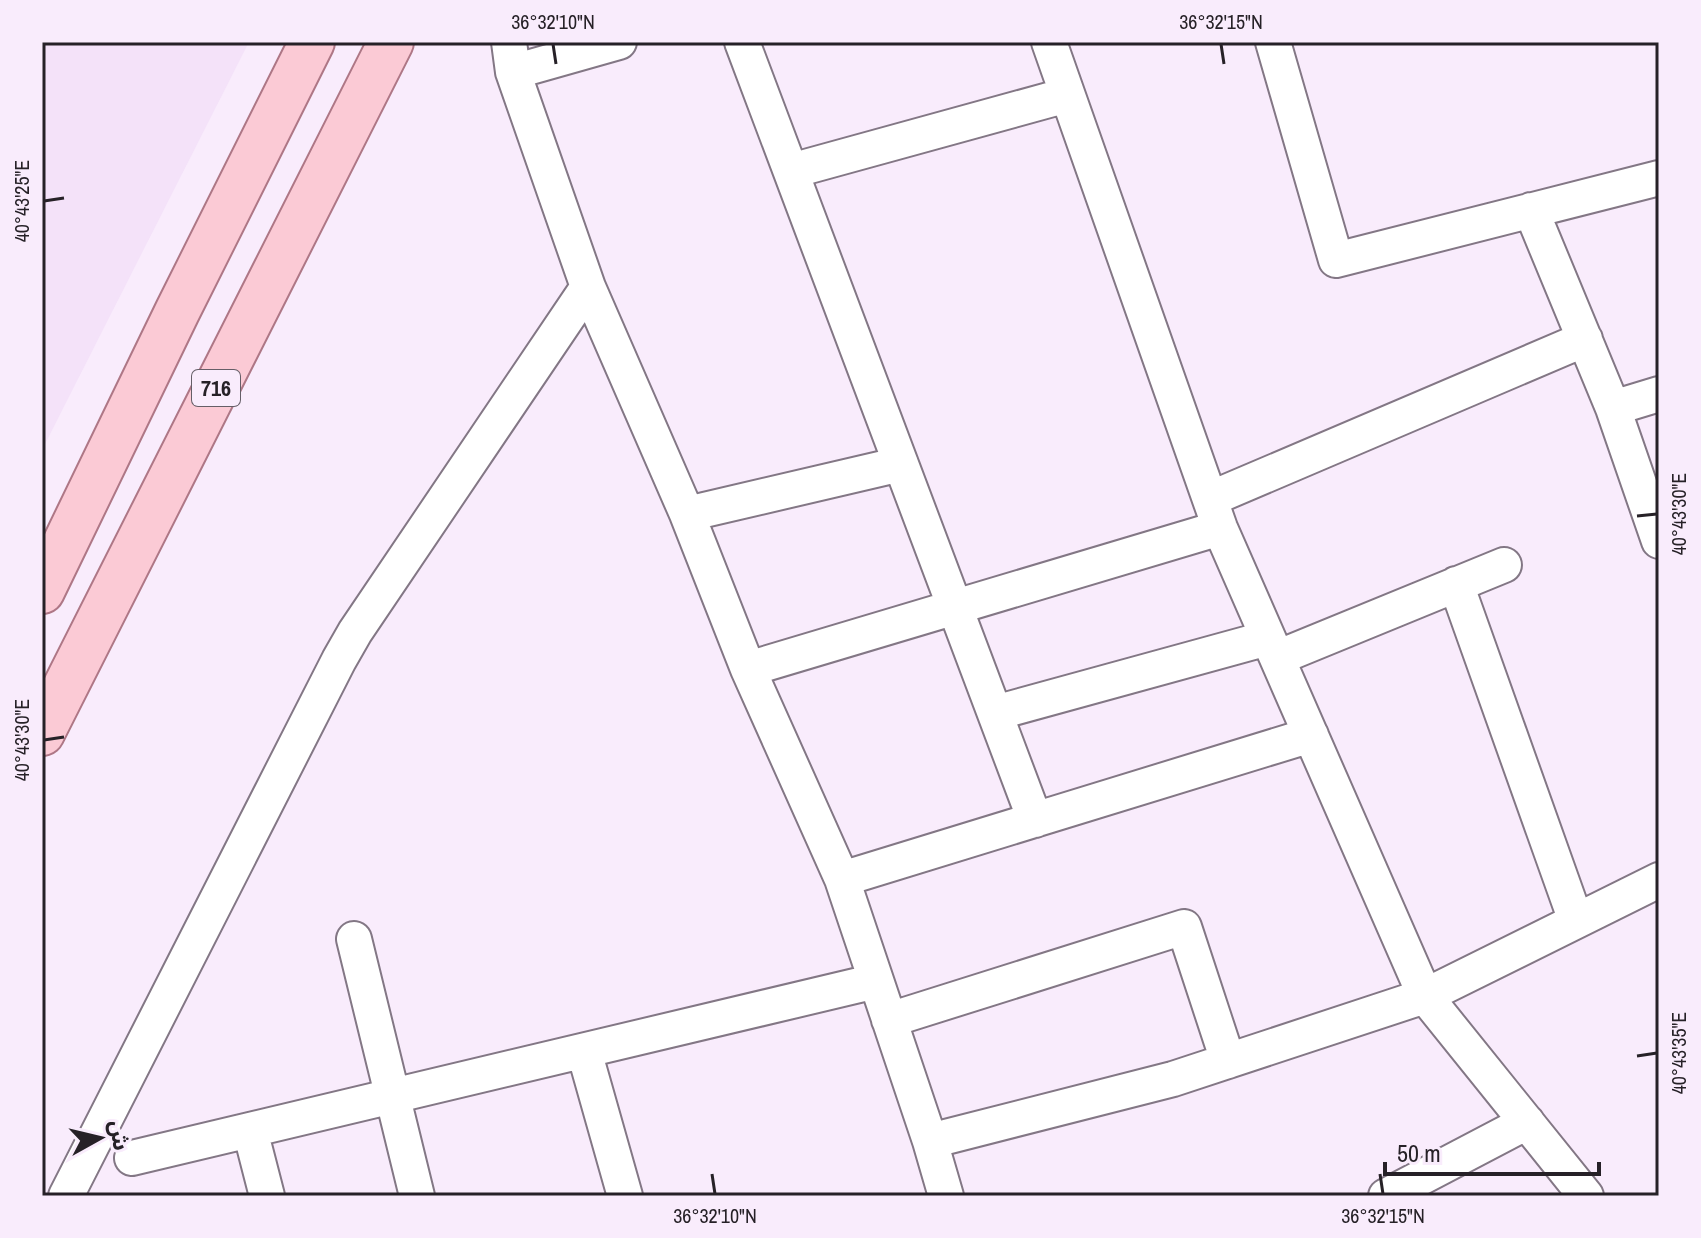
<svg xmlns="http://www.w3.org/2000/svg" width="1701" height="1238" font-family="'Archivo Narrow','Noto Sans Arabic',sans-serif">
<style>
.built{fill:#f4e2f9}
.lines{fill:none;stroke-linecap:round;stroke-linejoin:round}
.minor-casing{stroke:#837785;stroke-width:38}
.major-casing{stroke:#ae7786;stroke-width:48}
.minor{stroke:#fff;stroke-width:34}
.major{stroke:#fbcad5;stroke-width:44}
.ticks{fill:none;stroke:#262127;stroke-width:3}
.labels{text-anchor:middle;stroke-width:6;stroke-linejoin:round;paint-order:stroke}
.shield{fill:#f9ecfc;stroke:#655e67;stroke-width:2}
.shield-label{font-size:22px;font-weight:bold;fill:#262127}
.neatline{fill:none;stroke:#262127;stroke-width:3}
.ticks-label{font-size:20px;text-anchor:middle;fill:#262127}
</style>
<rect width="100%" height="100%" fill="#f9ecfc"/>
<path class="built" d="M42,42H249L42,450Z"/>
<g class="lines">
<defs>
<path id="minor" d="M509,42L513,72L588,287L687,514L748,669L842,879L930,1141L946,1196
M742,42L1035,820
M1049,42L1220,528L1425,996L1586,1196
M1273,42L1336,260L1659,178
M513,72L619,42
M791,171L1067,95
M1531,210L1613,408L1659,541
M1613,408L1659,394
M1210,499L1585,339
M687,514L901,464
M1456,584L1576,921
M1277,658L1504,565
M748,669L1220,528
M995,713L1268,638
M842,879L1311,735
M354,939L417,1196
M889,1020L1184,927L1228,1061
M584,1051L625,1196
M250,1130L267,1196
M930,1141L1173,1079L1425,996L1659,880
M132,1158L876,981
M66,1196L339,660L355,632L588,287
M1386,1196L1527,1122"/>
<path id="major" d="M42,591L177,312L312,42
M42,733L391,42"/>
</defs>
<use href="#minor" class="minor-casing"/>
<use href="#major" class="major-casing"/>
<use href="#minor" class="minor"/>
<use href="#major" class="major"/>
</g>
<path class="ticks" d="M553,44L556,64M1221,44L1224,64M44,201L64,198M1637,516L1657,514M44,740L64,737M1637,1056L1657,1053M712,1174L715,1194M1380,1174L1383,1194"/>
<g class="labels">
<rect class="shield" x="192" y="370" width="48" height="36" rx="6"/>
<g class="shield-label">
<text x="216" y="396">716</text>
</g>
</g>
<rect width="1701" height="1238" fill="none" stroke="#f9ecfc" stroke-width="88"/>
<g transform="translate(100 1138) rotate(82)" stroke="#f9ecfc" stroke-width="6" paint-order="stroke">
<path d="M0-6L14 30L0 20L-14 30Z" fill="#262127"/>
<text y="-12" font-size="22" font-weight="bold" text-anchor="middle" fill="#262127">ش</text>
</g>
<path d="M1385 1162v12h214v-12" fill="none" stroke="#262127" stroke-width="4"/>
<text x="1397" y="1162" font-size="24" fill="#262127" stroke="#f9ecfc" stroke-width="6" paint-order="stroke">50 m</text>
<rect x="44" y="44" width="1613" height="1150" class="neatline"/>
<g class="ticks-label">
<text x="553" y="29">36°32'10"N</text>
<text x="1221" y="29">36°32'15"N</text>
<text transform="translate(22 201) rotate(-90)" y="7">40°43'25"E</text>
<text transform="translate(1679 514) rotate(-90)" y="7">40°43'30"E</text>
<text transform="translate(22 740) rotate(-90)" y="7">40°43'30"E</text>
<text transform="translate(1679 1053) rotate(-90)" y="7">40°43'35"E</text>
<text x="715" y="1223">36°32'10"N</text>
<text x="1383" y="1223">36°32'15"N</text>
</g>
</svg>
